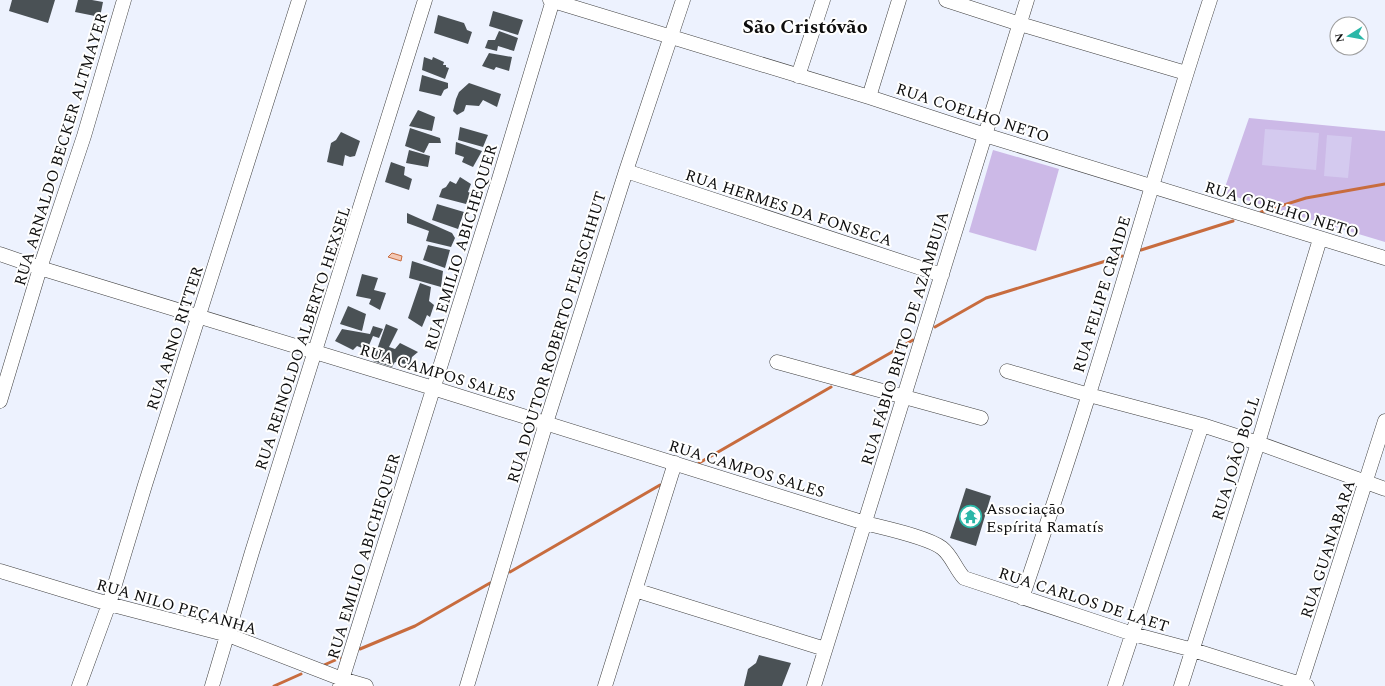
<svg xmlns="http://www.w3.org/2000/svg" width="1385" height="686" font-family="Spectral,serif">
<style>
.green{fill:#ccb9e7}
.pitch{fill:#d4caef}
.water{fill:#f3c8b4;stroke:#c86c3e}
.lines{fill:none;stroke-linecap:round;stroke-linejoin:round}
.stream{stroke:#c86c3e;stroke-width:3}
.building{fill:#4a5155}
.minor-casing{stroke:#404040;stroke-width:15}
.minor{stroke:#fff;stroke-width:14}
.labels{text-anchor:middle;stroke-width:4;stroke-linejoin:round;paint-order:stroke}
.street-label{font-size:16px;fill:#0d0d0d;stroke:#fff}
.poi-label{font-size:16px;fill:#0d0d0d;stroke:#fff;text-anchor:start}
.district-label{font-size:20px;font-weight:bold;fill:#0d0d0d;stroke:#fff}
</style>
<rect width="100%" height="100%" fill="#edf2fe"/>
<path class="green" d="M1249,118L1385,131V242L1223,193Z
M993,150L1059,169L1036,251L969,232Z"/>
<path class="pitch" d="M1265,129L1319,133L1316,170L1262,165Z
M1327,135L1352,137L1348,178L1324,176Z"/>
<path class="water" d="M392,253L402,256L401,261L388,257Z"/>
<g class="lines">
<path class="stream" d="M1261,212L1306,198L1385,184
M1141,250L1233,221
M935,327L986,298L1122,256
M850,376L913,340
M699,463L831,387
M510,572L660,485
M360,649L415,626L490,583
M324,665L340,658
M274,686L301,674"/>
</g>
<path class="building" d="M12,0H55L48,23L9,11Z
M78,0H92L103,2L100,17L75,12Z
M493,11L523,20L518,35L489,26Z
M438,15L464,23L467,30L472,32L468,44L434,33Z
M499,31L518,38L514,51L498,46L497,51L485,48L488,40H495Z
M489,53L512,57L509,71L496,67L494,70L482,66Z
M424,57L432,60L433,57L444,62L443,65H446V67L449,68L445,79L422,70Z
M422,75L448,83V88L444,90L441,96L419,91Z
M469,83L501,94L497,107L483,100L479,106L466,105L464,111L457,115L453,111L456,99L459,92Z
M418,110L435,117L432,131L409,126Z
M460,127L488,135L483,147L458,140Z
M410,128L440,138L441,143H429L424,153L405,146Z
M341,132L360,141L355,156L350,157L345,155L343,166L327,162L331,143L336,140Z
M456,142L482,151L473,167L462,162L464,157L455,154Z
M409,150L430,156L428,167L406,163Z
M391,162L405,167L404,175L412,179L409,190L385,182Z
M460,177L471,184L468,192L471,193L466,204L439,197L442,189L446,187L450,181L456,184Z
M437,204L464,212L458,229L432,220Z
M407,213L452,233L455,238L451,247L426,241L429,231L407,223Z
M428,245L450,250L445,268L423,260Z
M412,261L443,271L441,287L409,278Z
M362,274L378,278L374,290L386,293L380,310L369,304L371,299L356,296Z
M420,283L431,287L429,301L434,305L430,317L427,315L422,327L408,318Z
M348,306L366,314L362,331L340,324Z
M386,324L398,329L389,347L395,349L400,343L418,352L412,357L410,365L395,362L392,367L373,361Z
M373,326L383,329L379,338L373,336L367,350L357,346L353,350L335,341L342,329L370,334Z
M966,488L991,496L976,546L950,538Z
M759,655L791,663L782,686H744L748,669L756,663Z"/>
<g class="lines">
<defs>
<path id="minor" d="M550,0L869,97L985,135L1385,258
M946,0L1020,24L1186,73
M798,76L823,0
M869,97L899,0
M626,171L942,275
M0,254L40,268L433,388L865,523C884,528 928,537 942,548C952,556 955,568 964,578L1133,634L1193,650L1307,686
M777,362L981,418
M1007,371L1089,395L1202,425L1258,443L1385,489
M0,401L40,268L84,136L124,0
M0,571L109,604L228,635L342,679L366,686
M635,590L825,649
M1022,598C1045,530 1068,462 1089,394C1130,263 1167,131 1210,0
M79,686L109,604L145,485L299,0
M212,686L252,552L425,0
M340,686L499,179L553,0
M467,686L546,423L626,171L683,0
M605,686L675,463
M814,686L1027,0
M1115,686L1202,425
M1181,686L1258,443L1320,239
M1300,686L1385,421"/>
</defs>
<use href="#minor" class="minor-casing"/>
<use href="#minor" class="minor"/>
</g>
<defs>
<symbol id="temple-ring" viewBox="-11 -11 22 22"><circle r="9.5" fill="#fff" stroke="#2bb7a8" stroke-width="1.5"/><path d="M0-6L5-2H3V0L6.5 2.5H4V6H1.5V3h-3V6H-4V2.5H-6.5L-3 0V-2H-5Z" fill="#2bb7a8"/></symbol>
</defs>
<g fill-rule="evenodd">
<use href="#temple-ring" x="958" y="504" width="25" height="25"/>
</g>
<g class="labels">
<g class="street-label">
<text transform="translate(973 112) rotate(18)" y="6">RUA COELHO NETO</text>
<text transform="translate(60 149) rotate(-73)" y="6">RUA ARNALDO BECKER ALTMAYER</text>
<text transform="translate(789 207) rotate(18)" y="6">RUA HERMES DA FONSECA</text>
<text transform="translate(1282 209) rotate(17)" y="6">RUA COELHO NETO</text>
<text transform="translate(460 247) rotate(-73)" y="6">RUA EMILIO ABICHEQUER</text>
<text transform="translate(1101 294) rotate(-73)" y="6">RUA FELIPE CRAIDE</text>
<text transform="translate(556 337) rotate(-73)" y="6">RUA DOUTOR ROBERTO FLEISCHHUT</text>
<text transform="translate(174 338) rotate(-72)" y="6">RUA ARNO RITTER</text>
<text transform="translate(302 338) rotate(-72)" y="6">RUA REINOLDO ALBERTO HEXSEL</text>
<text transform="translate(904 338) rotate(-73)" y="6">RUA FÁBIO BRITO DE AZAMBUJA</text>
<text transform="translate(438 372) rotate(17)" y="6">RUA CAMPOS SALES</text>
<text transform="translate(1235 458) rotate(-73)" y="6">RUA JOÃO BOLL</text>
<text transform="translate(747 468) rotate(17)" y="6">RUA CAMPOS SALES</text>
<text transform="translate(1327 549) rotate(-72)" y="6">RUA GUANABARA</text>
<text transform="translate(363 556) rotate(-73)" y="6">RUA EMILIO ABICHEQUER</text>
<text transform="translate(1084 599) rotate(18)" y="6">RUA CARLOS DE LAET</text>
<text transform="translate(177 606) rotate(16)" y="6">RUA NILO PEÇANHA</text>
</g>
<g class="poi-label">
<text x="986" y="514">Associação<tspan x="986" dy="18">Espírita Ramatís</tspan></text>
</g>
<g class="district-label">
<text x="805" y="33">São Cristóvão</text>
</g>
</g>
<g transform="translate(1349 36) rotate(259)"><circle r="19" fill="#ffffff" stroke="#9e9e9e"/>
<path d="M0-3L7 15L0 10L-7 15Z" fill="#2bb7a8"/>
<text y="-6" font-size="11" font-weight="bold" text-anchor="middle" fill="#0d0d0d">N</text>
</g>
</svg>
